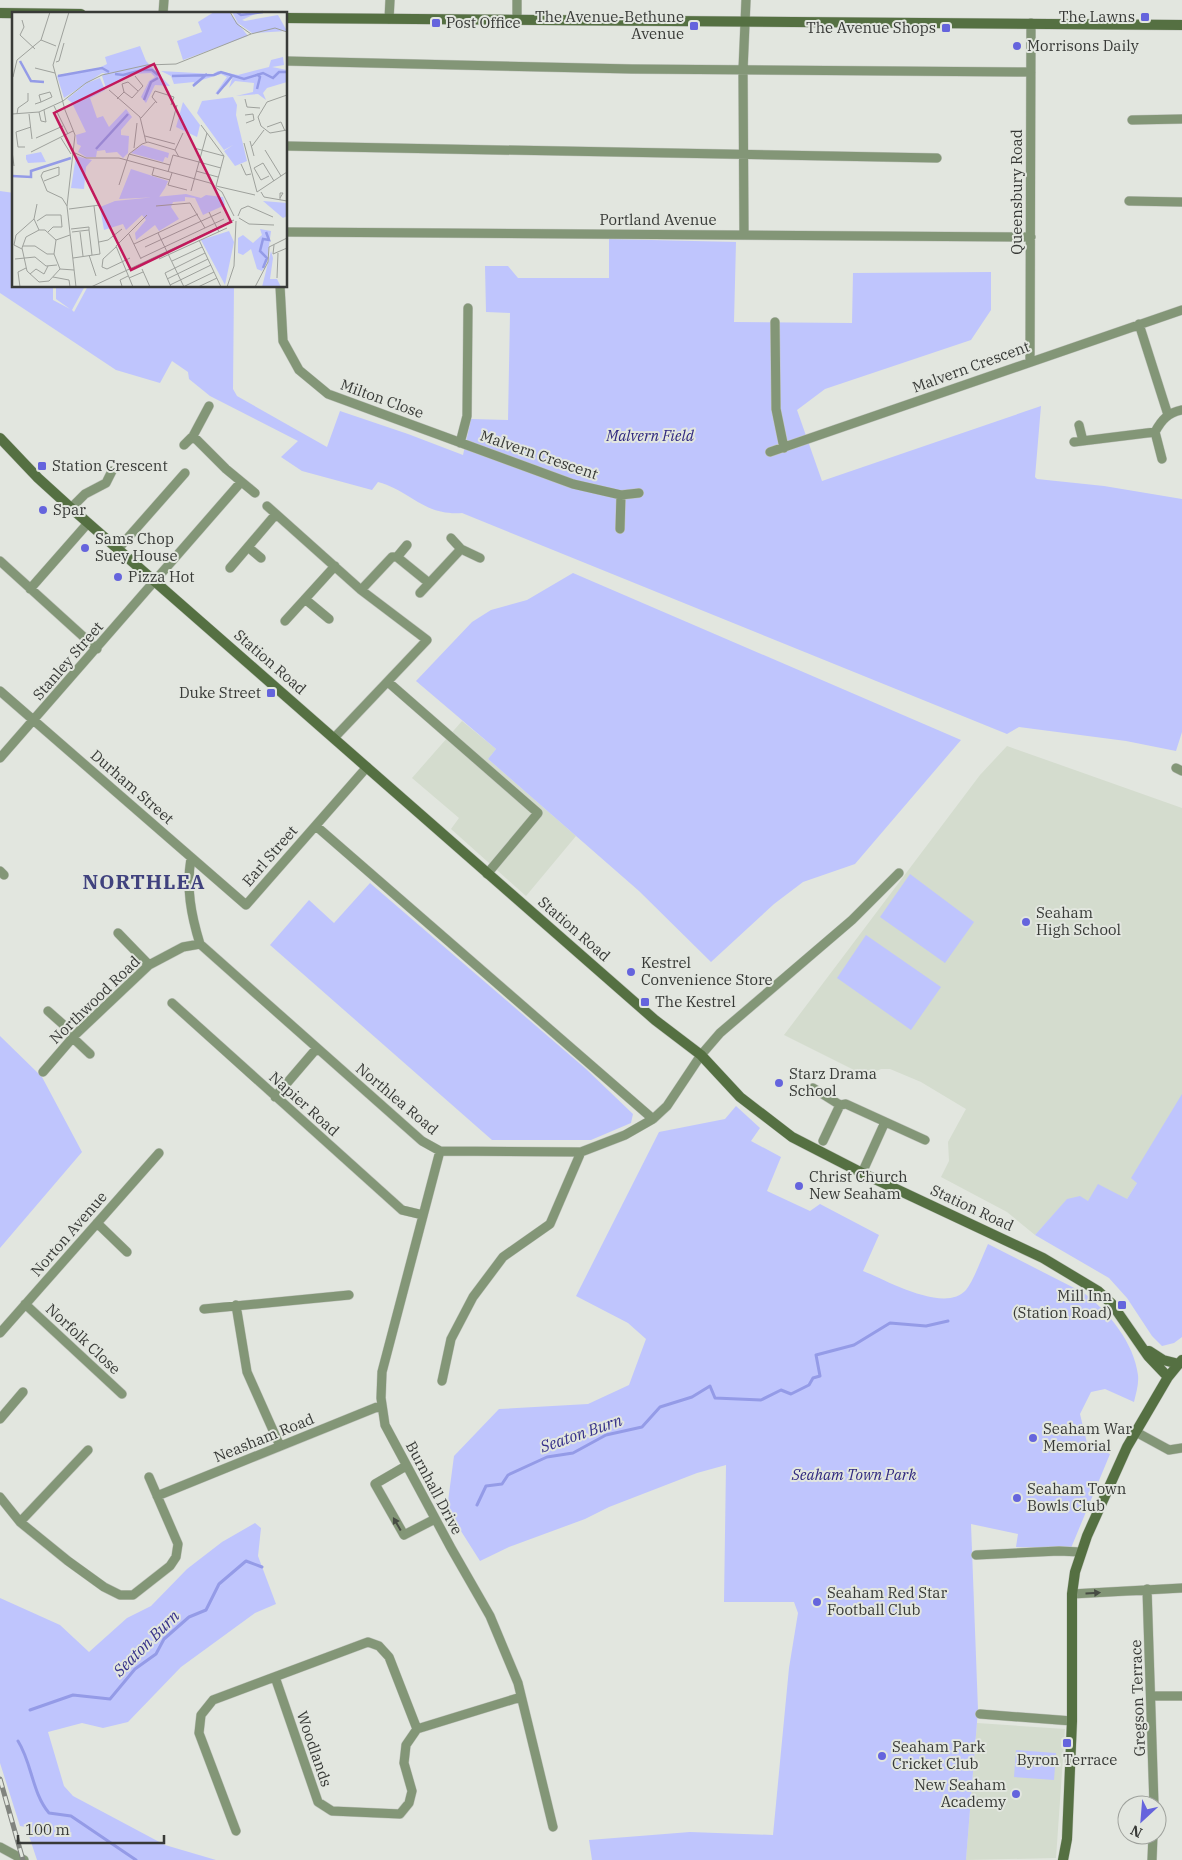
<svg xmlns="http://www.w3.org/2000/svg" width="1182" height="1860" font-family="'IBM Plex Serif',serif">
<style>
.built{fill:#d4dcce}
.green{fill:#bfc5fd}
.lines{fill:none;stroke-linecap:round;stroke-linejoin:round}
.stream{stroke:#949be7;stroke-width:3}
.street-casing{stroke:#c0c4bd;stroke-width:10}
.secondary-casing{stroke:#c0c4bd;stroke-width:11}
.street{stroke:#839677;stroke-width:9}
.secondary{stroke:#557042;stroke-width:10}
.rail-casing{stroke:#81847f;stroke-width:5}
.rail{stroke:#e2e6df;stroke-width:3;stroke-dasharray:9;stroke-linecap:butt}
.oneway{fill:#474c44}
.poi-dot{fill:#6564dd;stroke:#e2e6df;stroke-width:2}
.labels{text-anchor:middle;stroke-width:4;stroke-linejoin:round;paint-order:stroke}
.poi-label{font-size:15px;fill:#383a37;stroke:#e2e6df;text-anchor:start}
.street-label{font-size:15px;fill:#383a37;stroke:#e2e6df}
.park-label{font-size:15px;font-style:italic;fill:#2f287f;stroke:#e2e6df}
.water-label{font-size:16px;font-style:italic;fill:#37328a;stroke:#e2e6df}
.district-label{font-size:20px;font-weight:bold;letter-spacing:1px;fill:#40427e;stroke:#e2e6df}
.inset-river{fill:none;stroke:#949be7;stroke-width:2.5}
.inset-road{fill:none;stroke:#9ea19c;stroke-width:1}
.view{fill:#c2185b;fill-opacity:0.15;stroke:#c2185b;stroke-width:2.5}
.inset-edge{fill:none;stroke:#383a37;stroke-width:2.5}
</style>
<rect width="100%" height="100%" fill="#e2e6df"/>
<path class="built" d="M462,721L496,749L488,759L576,836L526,896L451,829L459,818L412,778Z
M1007,746L1182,808V1111L1127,1199L1088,1201L1067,1200L1035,1235L1007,1212L941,1177L949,1161L948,1142L966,1109L921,1082L890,1069H881L870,1074L860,1073L784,1035L980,775Z
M977,1723L1065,1729L1056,1858L966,1860Z"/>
<path class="green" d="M0,191L14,193V286H53V300L70,309L56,299V286H85L72,310L74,312L88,286H234L233,389L237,396L327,447L340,411L408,434L463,455L471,419L508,420L510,313L486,312L485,266H508L518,278H609V239L736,242L734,322L852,323L853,273L991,272V310L971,340L825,389L797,410L822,481L1041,406L1035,477L1037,479L1104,486L1182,499V732L1176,751L1126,741L1019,727L1007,734L462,513C424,516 411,491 378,482L372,490L302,471L281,457L298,441L210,396L189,379L188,372L172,361L160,383L116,370L0,293Z
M573,573L961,740L855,864L803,882L774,904L711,962L639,891L488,759L496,749L416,681L472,622L491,610L527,600Z
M910,874L974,922L945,963L880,917Z
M370,883L586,1069L633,1114L631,1123L591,1140H492L270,945L309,900L334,923Z
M866,935L941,987L911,1030L837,978Z
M0,1036L42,1077L82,1152L0,1248Z
M1182,1094V1337L1174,1343L1162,1346L1152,1336L1127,1298L1109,1278L1035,1235L1067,1199L1080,1196L1088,1201L1098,1184L1127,1199L1137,1183L1131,1178Z
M736,1106L760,1128L751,1141L781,1157L767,1191L810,1211L820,1204L879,1235L863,1271C886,1280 945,1314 966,1290C974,1280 982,1257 988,1244L1084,1293C1109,1312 1134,1343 1138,1375C1139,1384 1136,1393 1134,1402L1105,1389L1091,1392L1080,1414L1087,1443L1110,1454L1071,1548L1016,1547L1018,1534L971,1524L978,1710L966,1860H592L589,1840L690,1832L773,1835L789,1668L798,1613L794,1602H724L726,1465L697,1473L609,1507L585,1519L509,1547L480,1561L447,1509L454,1456L499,1409L588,1404L629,1385L646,1339L628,1323L576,1296L659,1132L725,1119Z
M255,1523L261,1528L258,1556L276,1604L255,1613L181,1667L128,1722L103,1728L82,1723L48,1732L64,1786L73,1796L165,1845L216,1860H37L26,1827L20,1826L0,1763V1598L60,1625L89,1652L127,1618L151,1606L187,1569L222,1542Z
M1016,1750L1056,1753L1054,1780L1014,1777Z"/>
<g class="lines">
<path class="stream" d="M477,1505L486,1486L502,1484L508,1475L547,1457L573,1453L606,1435L642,1427L660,1407L692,1397L710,1386L715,1398L761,1400L781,1390L791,1394L809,1385L813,1378L820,1376L816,1355L854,1345L890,1323L926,1326L948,1321
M30,1710L73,1695L110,1699L135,1669L156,1654L164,1639L189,1617L206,1610L219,1584L246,1561L262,1567
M18,1741C32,1763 32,1793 49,1813L71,1816L136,1860"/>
<defs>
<path id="street" d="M517,0V19
M163,14L164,0
M389,19L390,0
M286,61L632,69L1031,72
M1132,120L1182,119
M286,146L937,158
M1129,201L1182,202
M286,232L1031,237
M744,233L743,70L746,0
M280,286L283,341L299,370L328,394L573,484L621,495L639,493
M775,322L776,409L784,448
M1139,324L1168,415
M1030,361L1031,23
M1079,425L1083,441
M1155,432L1162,459
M193,436L226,469L255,493
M1074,442L1155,432C1162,419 1168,413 1182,410
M460,443L467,416L468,308
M184,445L193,436L209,406
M770,452L1182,310
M267,506L361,590L427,640L334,738
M71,508L85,494L106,483L112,471
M620,529L621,495
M451,538L461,549L480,558
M248,547L261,558
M118,549L185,473
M397,557L407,545
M0,561L97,649
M230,568L276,514
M30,589L88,523
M361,590L392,557H397L429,583
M420,593L461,549
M305,599L329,619
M285,621L335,566
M388,682L538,813L487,874
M0,691L246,905L367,767
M0,758L241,482
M1176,768L1182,771
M316,826L653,1119
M191,858C186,888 191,915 200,944L422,1141L440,1151L581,1152L625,1135L653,1119L667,1106L701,1055L720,1033L852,920L899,873
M0,871L4,875
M118,933L149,965
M172,1003L402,1210L423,1215
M48,1011L75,1035
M73,1038L90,1054
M43,1072L75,1035L149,965L183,947L200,944
M813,1088L840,1105L823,1141
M275,1097L317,1048
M840,1105L846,1104L925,1140
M440,1151L382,1372L381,1398L385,1425L451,1548L490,1616L518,1683L553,1827
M862,1173L885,1122
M97,1223L127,1252
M25,1304L122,1394
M236,1305L247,1372L280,1446
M204,1309L349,1295
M0,1333L159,1153
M442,1381L451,1339L473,1297L503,1257L550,1224L581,1152
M0,1419L23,1392
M1136,1432L1169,1450L1182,1448
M406,1466L375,1484L404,1535L435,1519
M157,1496L382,1405
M0,1497L20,1522L68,1561L104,1587L120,1595H133L170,1566L176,1557L178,1544L149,1477
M20,1522L88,1450
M976,1555L1059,1551L1080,1552
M1147,1589L1154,1805
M1072,1594L1182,1588
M275,1677L318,1802L332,1811L400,1814L409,1803L412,1791L404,1763L406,1745L417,1729L521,1697
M1151,1696H1182
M980,1714L1072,1721
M236,1831L199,1733L201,1715L213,1700L368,1642L379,1646L389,1657L417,1729
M0,1847L24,1860
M1152,1860L1153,1835"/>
<path id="secondary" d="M0,13L81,14
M286,18L1182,25
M0,438L38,478L71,508L655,1020L701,1055L740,1097L792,1137L862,1173L1043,1258L1098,1291L1112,1304L1148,1356L1168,1377
M1149,1351L1163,1360L1179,1364
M1063,1860L1067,1839L1072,1721V1594L1075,1572L1087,1536L1127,1447L1168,1377L1182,1360"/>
</defs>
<use href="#street" class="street-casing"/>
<use href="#secondary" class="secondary-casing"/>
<use href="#street" class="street"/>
<use href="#secondary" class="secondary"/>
<defs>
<path id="rail" d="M0,1779L23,1860"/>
</defs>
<use href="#rail" class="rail-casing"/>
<use href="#rail" class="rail"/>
</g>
<defs><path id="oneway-solid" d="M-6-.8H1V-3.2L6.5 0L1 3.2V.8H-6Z" transform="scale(1.25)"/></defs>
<g class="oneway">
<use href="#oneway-solid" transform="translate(397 1524) rotate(-120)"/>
<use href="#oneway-solid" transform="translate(1093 1593) rotate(-4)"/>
</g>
<g class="poi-dot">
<rect x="1140" y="12" width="10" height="10" rx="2.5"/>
<rect x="431" y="18" width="10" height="10" rx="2.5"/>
<rect x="689" y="21" width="10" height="10" rx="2.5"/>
<rect x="941" y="23" width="10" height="10" rx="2.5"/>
<circle cx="1017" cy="46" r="5"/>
<rect x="37" y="461" width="10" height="10" rx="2.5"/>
<circle cx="43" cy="510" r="5"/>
<circle cx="85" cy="548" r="5"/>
<circle cx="118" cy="577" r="5"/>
<rect x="266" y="688" width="10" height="10" rx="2.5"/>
<circle cx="1026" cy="922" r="5"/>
<circle cx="631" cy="972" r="5"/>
<rect x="640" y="997" width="10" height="10" rx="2.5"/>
<circle cx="779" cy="1083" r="5"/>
<circle cx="799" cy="1186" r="5"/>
<rect x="1117" y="1300" width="10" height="10" rx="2.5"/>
<circle cx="1033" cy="1438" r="5"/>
<circle cx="1017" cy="1498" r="5"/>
<circle cx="817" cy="1602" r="5"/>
<rect x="1062" y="1738" width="10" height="10" rx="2.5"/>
<circle cx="882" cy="1756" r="5"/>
<circle cx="1016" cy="1794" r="5"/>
</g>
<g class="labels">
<g class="poi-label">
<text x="684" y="22" text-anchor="end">The Avenue-Bethune<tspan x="684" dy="17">Avenue</tspan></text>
<text x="1135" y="22" text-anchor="end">The Lawns</text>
<text x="446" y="28">Post Office</text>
<text x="936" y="33" text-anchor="end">The Avenue Shops</text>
<text x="1027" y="51">Morrisons Daily</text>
<text x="52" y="471">Station Crescent</text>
<text x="53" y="515">Spar</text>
<text x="95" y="544">Sams Chop<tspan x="95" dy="17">Suey House</tspan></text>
<text x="128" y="582">Pizza Hot</text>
<text x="261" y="698" text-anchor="end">Duke Street</text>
<text x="1036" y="918">Seaham<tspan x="1036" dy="17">High School</tspan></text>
<text x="641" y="968">Kestrel<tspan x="641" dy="17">Convenience Store</tspan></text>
<text x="655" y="1007">The Kestrel</text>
<text x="789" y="1079">Starz Drama<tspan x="789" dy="17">School</tspan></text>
<text x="809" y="1182">Christ Church<tspan x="809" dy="17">New Seaham</tspan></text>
<text x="1112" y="1301" text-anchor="end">Mill Inn<tspan x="1112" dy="17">(Station Road)</tspan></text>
<text x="1043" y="1434">Seaham War<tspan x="1043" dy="17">Memorial</tspan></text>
<text x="1027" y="1494">Seaham Town<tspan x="1027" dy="17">Bowls Club</tspan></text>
<text x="827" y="1598">Seaham Red Star<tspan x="827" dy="17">Football Club</tspan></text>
<text x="892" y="1752">Seaham Park<tspan x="892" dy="17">Cricket Club</tspan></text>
<text x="1067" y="1765" text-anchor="middle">Byron Terrace</text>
<text x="1006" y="1790" text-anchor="end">New Seaham<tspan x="1006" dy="17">Academy</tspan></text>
</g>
<g class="street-label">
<text transform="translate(1017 192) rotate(-90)" y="5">Queensbury Road</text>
<text x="658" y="225">Portland Avenue</text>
<text transform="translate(971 367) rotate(-20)" y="5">Malvern Crescent</text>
<text transform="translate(382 399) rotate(20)" y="5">Milton Close</text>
<text transform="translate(539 455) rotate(19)" y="5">Malvern Crescent</text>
<text transform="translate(68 661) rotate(-49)" y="5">Stanley Street</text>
<text transform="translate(270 662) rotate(41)" y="5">Station Road</text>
<text transform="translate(132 787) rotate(41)" y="5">Durham Street</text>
<text transform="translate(270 856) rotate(-49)" y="5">Earl Street</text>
<text transform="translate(574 929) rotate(41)" y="5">Station Road</text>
<text transform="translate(95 1000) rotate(-44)" y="5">Northwood Road</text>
<text transform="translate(397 1099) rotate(40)" y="5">Northlea Road</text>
<text transform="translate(304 1104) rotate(42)" y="5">Napier Road</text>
<text transform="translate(972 1208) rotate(25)" y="5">Station Road</text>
<text transform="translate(69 1234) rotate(-49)" y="5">Norton Avenue</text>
<text transform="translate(83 1339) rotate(43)" y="5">Norfolk Close</text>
<text transform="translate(264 1438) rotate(-22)" y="5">Neasham Road</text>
<text transform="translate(434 1488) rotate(62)" y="5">Burnhall Drive</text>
<text transform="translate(1138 1698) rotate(-92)" y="5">Gregson Terrace</text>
<text transform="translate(314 1749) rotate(71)" y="5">Woodlands</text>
</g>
<g class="park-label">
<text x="650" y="441">Malvern Field</text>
<text x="854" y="1480">Seaham Town Park</text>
</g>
<g class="water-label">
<text transform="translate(581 1433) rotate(-19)" y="6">Seaton Burn</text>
<text transform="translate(146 1643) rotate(-45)" y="6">Seaton Burn</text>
</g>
<g class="district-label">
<text x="144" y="889">NORTHLEA</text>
</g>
</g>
<g transform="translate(12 12)">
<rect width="275" height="275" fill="#e2e6df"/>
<path d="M202,0H217L236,24L171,48L165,29L190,20L186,10ZM220,0L245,1L230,8L233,9L266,3L275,19L240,21L226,11ZM128,34L134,49L158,74L143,73L134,91L129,85L137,69L143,65L139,61L120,62L94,76L90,64L93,61H90L52,86L45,64L87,56L95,52L93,45ZM271,45L272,53L260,55L275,58V70L255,76L251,81L254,88L246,82L224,84L241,80L242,71L223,69L217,76L221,64L215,73L203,82L215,65L209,62L190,68L181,75L182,70L162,72L159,64L149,59L201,62L206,59L226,63L257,55L259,48ZM88,66L93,78L78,86L85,106L91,104L97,115L114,97L120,105L109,118V123L117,124L116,141L111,146L105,140L94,141L93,138L85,139L84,145H74L66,140L69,134L65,132L64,123L74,120L60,91L55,87L75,71ZM221,85L225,93L224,103L235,149L223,154L212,139L221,133L212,138L185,101L190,89ZM171,90L188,113L185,125L164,115ZM130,133L157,141L156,146L153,145L151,150L119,141ZM29,140L34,150L16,151L14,147V143ZM64,144L80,148L74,155L72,177L59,176ZM119,157L156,169L153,176L147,185L107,187ZM174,182L189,186L194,183L211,185L213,193L191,203L183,186L173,185V189L161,190L159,195L167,207L147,219L143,213L124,228L123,221L134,208L130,203L114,218L111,212L92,218L88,195L103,189ZM251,189L275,191V204L271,206ZM248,217L259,219L255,249L250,259L245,257L239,237L231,243L226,241V226L231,223L241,231L250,223ZM217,219L222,230L213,273L189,228ZM259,239L261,246L258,267H265L269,275H275H250Z" fill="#bfc5fd"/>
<path class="inset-river" d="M225,0L229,3L251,0M8,49L19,69L32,70M103,62L111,63L130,58H140L146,63M245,62L248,65L245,77M46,64L90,56L97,60M160,64L202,63L209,60L232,67L251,61L261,66L267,60H275M181,74L195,62M205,82L221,63M132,88L139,70L146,66M84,137L116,102M0,164L19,165V159L59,146M251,256L255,246L248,239L251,227L257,228L254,220"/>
<path class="inset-road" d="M57,0L41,53L53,98L63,123L55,194L64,275M218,0L225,12L239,22L263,16L275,20M10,8L12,15L8,23L23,37M29,28L44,34M44,50L47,49L52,31M23,56L43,61M1,65L5,48L29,28L38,0M97,78L128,105L134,130M112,80L120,86L131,74L123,64M275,83L255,90L246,105L249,114L258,121L275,118M105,87L112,80L110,72L116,70L126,79M233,87L235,95L248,96M51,89L74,71L90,63L135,53L164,52L239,22M145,91L140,85L143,79L162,85L159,93M23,92L29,90L27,83L38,80L40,85L29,90M42,94L56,122M27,100L29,109L34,110L32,98M0,102L27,100L51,89M5,102L6,96L16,89V81M17,102L20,127M233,103L241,102L242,108L234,111M129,106L144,89M189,113L212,144M255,115L269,110L273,119M158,119L165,93M133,124L163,132M24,126L51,114M49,126L59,142M238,129L242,144M232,131L245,180L275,160M240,134L252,118M13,135H6L4,120L19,115M122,136L125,111M182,136L212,144M163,138L171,121M253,138L269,164M0,139L2,154M19,140L61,119M63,141L74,146H107L198,171L210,180L222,204M117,142L158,153M212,144L204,174L243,183M229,152L234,163L239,162M142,156L140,163L158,168M184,159L206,165M156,160L161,143L209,156M160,161L156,173L175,178M257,164L249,168L242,156L251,151L262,169M32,169L47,163V155L31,160L29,164L35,179L50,186L55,194M107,173L117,142L130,132L136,130L163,138L167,145M179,179L195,121M249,180L252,185L275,189M268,188V181H271L268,186M82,194L88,242M144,194L178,191L193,216M57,197L88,193M197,200L207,220M226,204L229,197L236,194L261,205M227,206L237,212L262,213M22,207L25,192M25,209L34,203H49L50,215H41L36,220M59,217L77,215V218L60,220M77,218L80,243M68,220L71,244M146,221L172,275M117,222L129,247M58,223L44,228L42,242L48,257L62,258M44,228L33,218H27L14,225L10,236L15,259L27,270L37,269L48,257M187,228L209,275M87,230L96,228L110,217M122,232L186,202M262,233L261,242L275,236M11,234H23L35,242H42M104,235L91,247L90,255L95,257L118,246M133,235L209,200M10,237L2,233L4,223L22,207L27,218M77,243L84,264M61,246L88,242M129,246L212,207M3,247L23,245L34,254L45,253M147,247L215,216M160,249L190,235M130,257L138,275M18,262L24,257L32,262L36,254M41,265L57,268L58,275M117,266L131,260M265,266L266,241M155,267L196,247M158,273L199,253M110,274L108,268L116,264M8,275L6,260L14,256M79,275L222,208M121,275L104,234L135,203M159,275L153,261L193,241M171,275L202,260M186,275L205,266M215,275L222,254L224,209M243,275L256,250L257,235L275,226"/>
<path class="view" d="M142,52L219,210L119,258L42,101Z"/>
<rect width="275" height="275" class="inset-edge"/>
</g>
<g transform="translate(1142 1820) rotate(206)"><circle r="24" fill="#e2e6df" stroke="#9ea19c"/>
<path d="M0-4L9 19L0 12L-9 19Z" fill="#6564dd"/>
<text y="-8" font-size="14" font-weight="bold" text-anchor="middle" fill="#383a37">N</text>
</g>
<path d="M18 1835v8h146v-8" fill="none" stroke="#383a37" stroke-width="2.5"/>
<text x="25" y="1835" font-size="15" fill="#383a37" stroke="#e2e6df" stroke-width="4" paint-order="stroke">100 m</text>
</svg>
